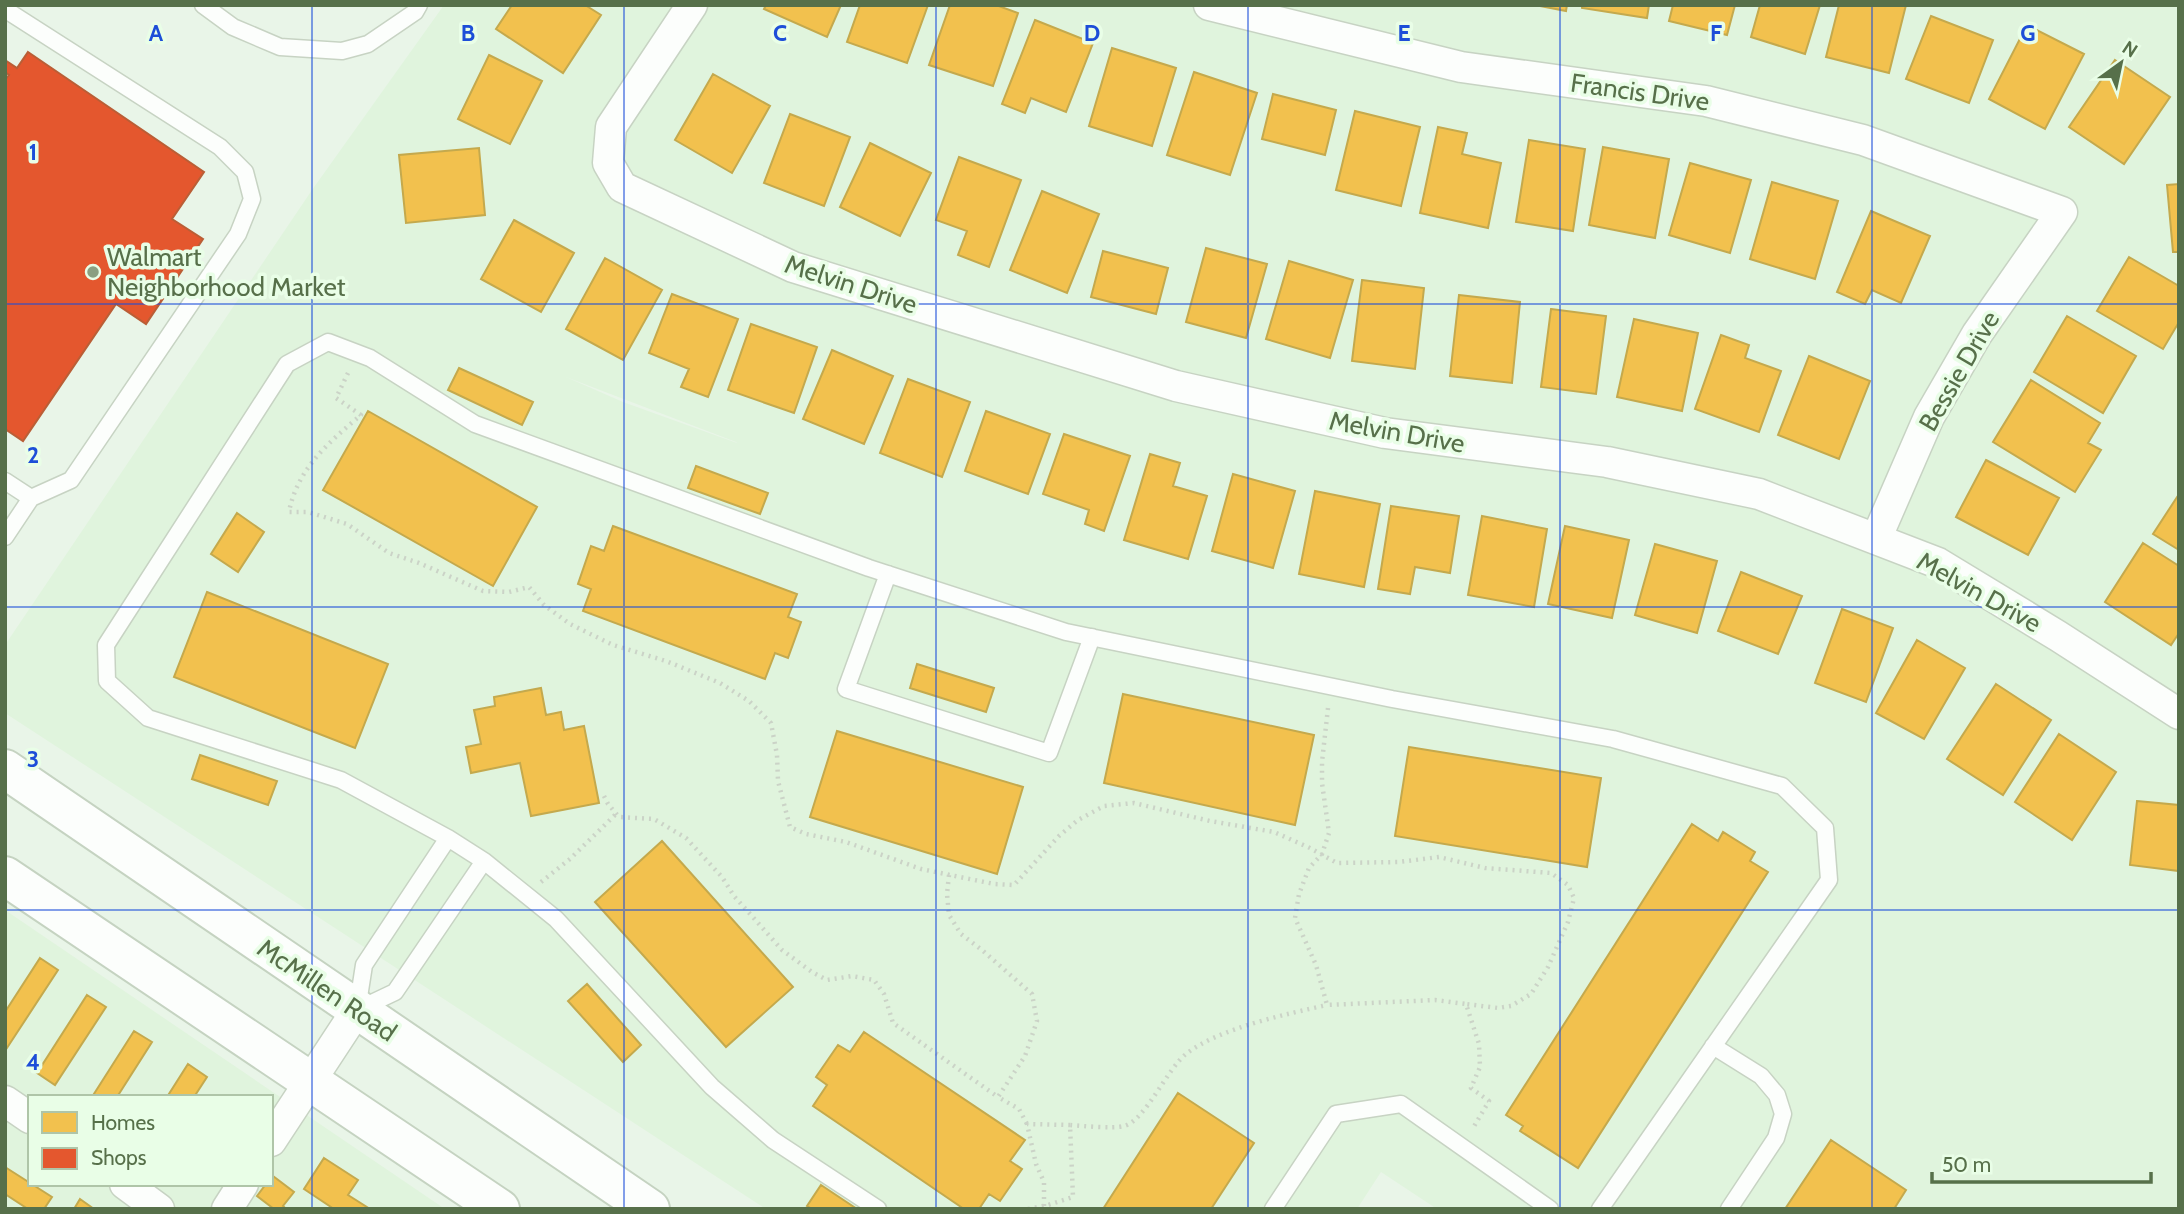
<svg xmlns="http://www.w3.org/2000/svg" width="2184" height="1214" font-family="Cabin,sans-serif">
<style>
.residential{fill:#e0f4dd;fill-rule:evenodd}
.homes{fill:#f2c14e;stroke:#c4a94d;stroke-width:2}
.shops{fill:#e4572e;stroke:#ba5e36;stroke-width:2}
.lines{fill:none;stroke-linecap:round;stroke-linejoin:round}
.lane-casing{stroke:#c7d3c3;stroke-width:19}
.street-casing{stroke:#c7d3c3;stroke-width:33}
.secondary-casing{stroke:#c5d3c1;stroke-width:42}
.path{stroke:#cbd3c7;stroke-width:4.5;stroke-dasharray:2 5;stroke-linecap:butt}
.lane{stroke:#fcfefc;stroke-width:16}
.street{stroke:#fcfefc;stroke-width:30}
.secondary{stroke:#fcfefc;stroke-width:38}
.grid{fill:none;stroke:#1d4ed8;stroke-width:2;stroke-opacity:0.55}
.poi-dot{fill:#8a9f81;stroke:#e9fee7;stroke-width:2.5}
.labels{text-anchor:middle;stroke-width:7;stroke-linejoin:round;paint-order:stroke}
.street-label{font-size:26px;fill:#57704a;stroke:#e9fee7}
.poi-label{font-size:26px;fill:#57704a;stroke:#e9fee7;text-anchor:start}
.grid-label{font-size:23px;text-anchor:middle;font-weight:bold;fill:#1d4ed8;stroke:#e9fee7;stroke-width:7;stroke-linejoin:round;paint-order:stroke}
</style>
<rect width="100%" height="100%" fill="#e9f5e8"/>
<path class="residential" d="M444,5H2179V1209H1437L1381,1172L1357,1209H766L5,713V645L312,190ZM566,377L736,442L737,443L623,402Z
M5,910L445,1209H5ZM30,1097H271V1184H30Z"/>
<path class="homes" d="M512,5H585L601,15L563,73L496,29Z
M766,5H841L827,37L764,9Z
M860,5H928L907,63L847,42Z
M950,5H996L1018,13L993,86L929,65Z
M1535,5H1567L1566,11Z
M1582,5H1649L1647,18L1582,8Z
M1673,5H1735L1727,35L1669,21Z
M1760,5H1820L1805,54L1751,37Z
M1839,5H1906L1889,73L1826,57Z
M1931,16L1993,40L1969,103L1906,79Z
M1035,20L1093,43L1066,112L1031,98L1025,113L1002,104Z
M2027,25L2084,54L2045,129L1989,99Z
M1112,48L1176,68L1152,146L1089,126Z
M489,55L542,81L510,144L458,119Z
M2115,60L2170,97L2124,164L2069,127Z
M1194,72L1257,93L1230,175L1167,155Z
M713,74L770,106L732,173L675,140Z
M1273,94L1336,110L1325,155L1262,139Z
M1355,111L1420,127L1401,206L1336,190Z
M790,114L850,137L824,206L764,183Z
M1438,127L1467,133L1462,154L1501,163L1488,228L1420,213Z
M1529,140L1585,149L1573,231L1516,222Z
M870,143L931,173L900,236L840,207Z
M1603,147L1669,159L1655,238L1589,225Z
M479,148L485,215L406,223L399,155Z
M959,157L1021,180L989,267L958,255L967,231L936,220Z
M1690,163L1751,180L1730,253L1669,235Z
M1772,182L1838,201L1815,279L1750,259Z
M2179,184V252H2173L2167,185Z
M1042,191L1099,214L1067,293L1010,270Z
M1871,211L1930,236L1901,303L1872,290L1865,304L1837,292Z
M514,220L574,253L541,312L481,279Z
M1206,248L1267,264L1246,338L1186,322Z
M1103,251L1168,268L1156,314L1091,297Z
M2129,257L2179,286V322L2163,349L2097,311Z
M605,258L662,290L623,360L566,329Z
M1289,261L1353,280L1330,358L1266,339Z
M1362,280L1424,288L1415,369L1352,361Z
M672,294L738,319L708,397L681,387L689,369L649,353Z
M1459,295L1520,302L1512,383L1450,376Z
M1551,309L1606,316L1596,394L1541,387Z
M2067,316L2136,356L2103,413L2034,372Z
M1634,319L1698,333L1682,411L1617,397Z
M751,324L817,347L794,413L728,390Z
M1721,335L1749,345L1745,358L1781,371L1759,432L1695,409Z
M832,350L893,376L864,444L803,419Z
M1809,356L1870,381L1839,459L1778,435Z
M459,368L533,402L522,425L448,390Z
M908,379L970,402L942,477L880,453Z
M2031,380L2100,423L2088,443L2101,450L2075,492L1993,442Z
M368,411L537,507L493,586L323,490Z
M986,411L1050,434L1028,494L965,471Z
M1064,434L1130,456L1104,531L1085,524L1089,510L1043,494Z
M1150,454L1180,463L1173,486L1207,496L1188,559L1124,540Z
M1986,460L2059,498L2028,555L1956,517Z
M696,466L768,493L760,514L688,488Z
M1233,474L1295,491L1273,568L1212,551Z
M1315,491L1380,504L1364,587L1299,574Z
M2179,494V550L2153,534Z
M1391,506L1459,516L1450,573L1415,567L1410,594L1378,589Z
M237,513L264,532L238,572L211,554Z
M1482,516L1547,529L1534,607L1468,595Z
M613,526L797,594L788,617L801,622L788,658L775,653L765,679L583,611L591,589L578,584L591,546L604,551Z
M1565,526L1629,540L1612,618L1548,604Z
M2143,543L2179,566V633L2171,645L2105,602Z
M1655,544L1717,561L1697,633L1635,615Z
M1741,572L1802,596L1778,654L1718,631Z
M207,592L388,664L355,748L174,677Z
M1842,609L1893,628L1866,702L1815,683Z
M1917,640L1965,668L1924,739L1876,713Z
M917,664L994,688L986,712L910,688Z
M1996,684L2051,720L2003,795L1947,759Z
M541,688L546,715L561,712L564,730L584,726L599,803L531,816L520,763L471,773L466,747L481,744L474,710L495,706L494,697Z
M1123,694L1314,735L1295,825L1104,783Z
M837,731L1023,787L997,874L810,817Z
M2059,734L2116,772L2072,840L2015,802Z
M1409,747L1601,778L1587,867L1395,836Z
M200,755L277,781L268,805L192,779Z
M2137,801L2179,805V871L2130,865Z
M1692,824L1718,841L1723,832L1755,852L1750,861L1768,872L1578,1168L1520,1131L1523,1126L1506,1115Z
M662,841L793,987L726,1047L595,902Z
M40,958L58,970L5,1051V1012Z
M587,984L641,1045L623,1062L568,1001Z
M87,995L106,1007L55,1085L37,1073Z
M134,1031L152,1042L117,1097H92Z
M864,1032L1025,1140L1010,1161L1022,1169L1000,1201L989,1194L979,1209H964L813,1106L827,1085L816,1077L838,1045L850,1052Z
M188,1064L207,1077L194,1097H167Z
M1178,1093L1254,1143L1211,1209H1103Z
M1831,1140L1906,1190L1894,1209H1785Z
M324,1158L358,1180L348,1195L370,1209H334L304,1189Z
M5,1167L52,1197L44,1209H28L5,1194Z
M273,1176L294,1192L283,1206L286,1209H274L257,1196L266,1184H271Z
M821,1185L857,1209H812L807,1206Z
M80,1199L94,1209H74Z"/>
<path class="shops" d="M28,52L204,172L172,219L203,239L146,324L116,304L23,441L5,429V80L9,75L5,72V60L17,68Z"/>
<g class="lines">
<defs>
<path id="lane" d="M203,5L233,27L280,47L342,51L368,44L415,12L419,5
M5,481L31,498
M5,537L31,498L71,480L238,234L252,199L245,172L220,147L6,10
M888,574L846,689L1049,753L1092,637
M448,838L364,965L357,1010L395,992L484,861
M1713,1046L1761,1076L1777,1095L1783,1114L1776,1138L1729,1209
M878,1209L773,1140L712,1087L556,919L484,861L448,838L341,780L148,718L107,681L106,645L287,364L328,342L370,358L475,424L869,568L1066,632L1392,699L1613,739L1782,786L1825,828L1829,880L1600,1209
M1273,1209L1336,1114L1401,1104L1550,1209"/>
<path id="street" d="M692,5L611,127L608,163L622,187L793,267L1176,386L1385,433L1607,462L1759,494L1938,563L2058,636L2179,714
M1209,5L1461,67L1706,101L1863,140L2062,212L1977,334L1929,417L1876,539
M5,1101L30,1118
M271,1141L357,1010
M125,1184L159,1209
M227,1209L243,1184"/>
<path id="secondary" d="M5,769L650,1209
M5,876L500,1209"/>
</defs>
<use href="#lane" class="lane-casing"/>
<use href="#street" class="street-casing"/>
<use href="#secondary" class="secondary-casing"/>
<path class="path" d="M348,373L336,398L361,415C329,442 297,469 289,512H308L347,524L389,553L419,563L483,591L509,592L529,587L544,605L570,624L613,645L666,661L720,683L749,701L771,723L777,755L778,781L790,827L806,834L846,842L921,869L994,884L1014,885L1059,836L1078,820L1104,806L1134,803L1210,821L1274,832L1310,848L1337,863L1399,862L1439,857L1485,868L1551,873L1568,885L1574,898L1568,922L1548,967L1531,994L1511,1006L1498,1008L1466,1004L1479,1044L1480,1067L1471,1088L1489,1101L1473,1128
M1328,708L1322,762V783L1329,833L1322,854L1309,868L1299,894L1295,918L1316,965L1327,1005L1435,1000L1466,1004
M604,796L608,804L619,817L654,819L686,838L722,877L734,896L782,950L812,972L827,980L852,976L874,980L884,994L893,1023L998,1097
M949,875L947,894L949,915L961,934L982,950L1032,994L1037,1021L1025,1056L998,1097L1019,1109L1027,1124
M541,882L570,859L616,814
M1044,1206V1182L1036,1164L1027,1124L1070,1125
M1028,1209L1048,1205L1073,1197L1070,1125C1084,1126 1112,1129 1124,1126C1145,1121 1167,1069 1186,1054C1219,1028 1287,1014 1327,1005"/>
<use href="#lane" class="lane"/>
<use href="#street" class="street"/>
<use href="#secondary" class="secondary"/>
</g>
<path class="grid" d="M312,5V1209M624,5V1209M936,5V1209M1248,5V1209M1560,5V1209M1872,5V1209M5,304H2179M5,607H2179M5,910H2179"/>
<circle class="poi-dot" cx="93" cy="272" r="7"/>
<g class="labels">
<g class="street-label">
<text transform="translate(1640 92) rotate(8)" y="9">Francis Drive</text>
<text transform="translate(851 284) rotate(18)" y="9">Melvin Drive</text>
<text transform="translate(1959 371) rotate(-60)" y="9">Bessie Drive</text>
<text transform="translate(1397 432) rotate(10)" y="9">Melvin Drive</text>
<text transform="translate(1979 592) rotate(29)" y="9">Melvin Drive</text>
<text transform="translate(327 990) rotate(34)" y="9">McMillen Road</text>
</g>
<g class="poi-label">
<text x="107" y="266">Walmart<tspan x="107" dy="30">Neighborhood Market</tspan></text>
</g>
</g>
<g class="grid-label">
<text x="156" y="41">A</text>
<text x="468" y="41">B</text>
<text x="780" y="41">C</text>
<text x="1092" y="41">D</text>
<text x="1404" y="41">E</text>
<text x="1716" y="41">F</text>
<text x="2028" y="41">G</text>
<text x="33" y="160">1</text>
<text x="33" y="463">2</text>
<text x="33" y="767">3</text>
<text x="33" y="1070">4</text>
</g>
<rect width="2184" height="1214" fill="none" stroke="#57704a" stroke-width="14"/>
<rect x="28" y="1095" width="245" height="91" fill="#e9fee7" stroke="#afc5a8" stroke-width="2"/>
<rect x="42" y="1112" width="35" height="21" fill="#f2c14e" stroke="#afc5a8" stroke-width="2"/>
<text x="91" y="1130" font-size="21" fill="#57704a">Homes</text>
<rect x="42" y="1148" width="35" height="21" fill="#e4572e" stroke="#afc5a8" stroke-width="2"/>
<text x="91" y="1165" font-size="21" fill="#57704a">Shops</text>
<g transform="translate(2121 63) rotate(33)" stroke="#e9fee7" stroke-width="5" paint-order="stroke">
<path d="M0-5L12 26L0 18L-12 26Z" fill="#57704a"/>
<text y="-10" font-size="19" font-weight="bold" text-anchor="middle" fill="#57704a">N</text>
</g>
<path d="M1932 1172v10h219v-10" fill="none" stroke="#57704a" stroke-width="3.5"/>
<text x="1942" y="1172" font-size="21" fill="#57704a" stroke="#e9fee7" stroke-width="5" paint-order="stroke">50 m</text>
</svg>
